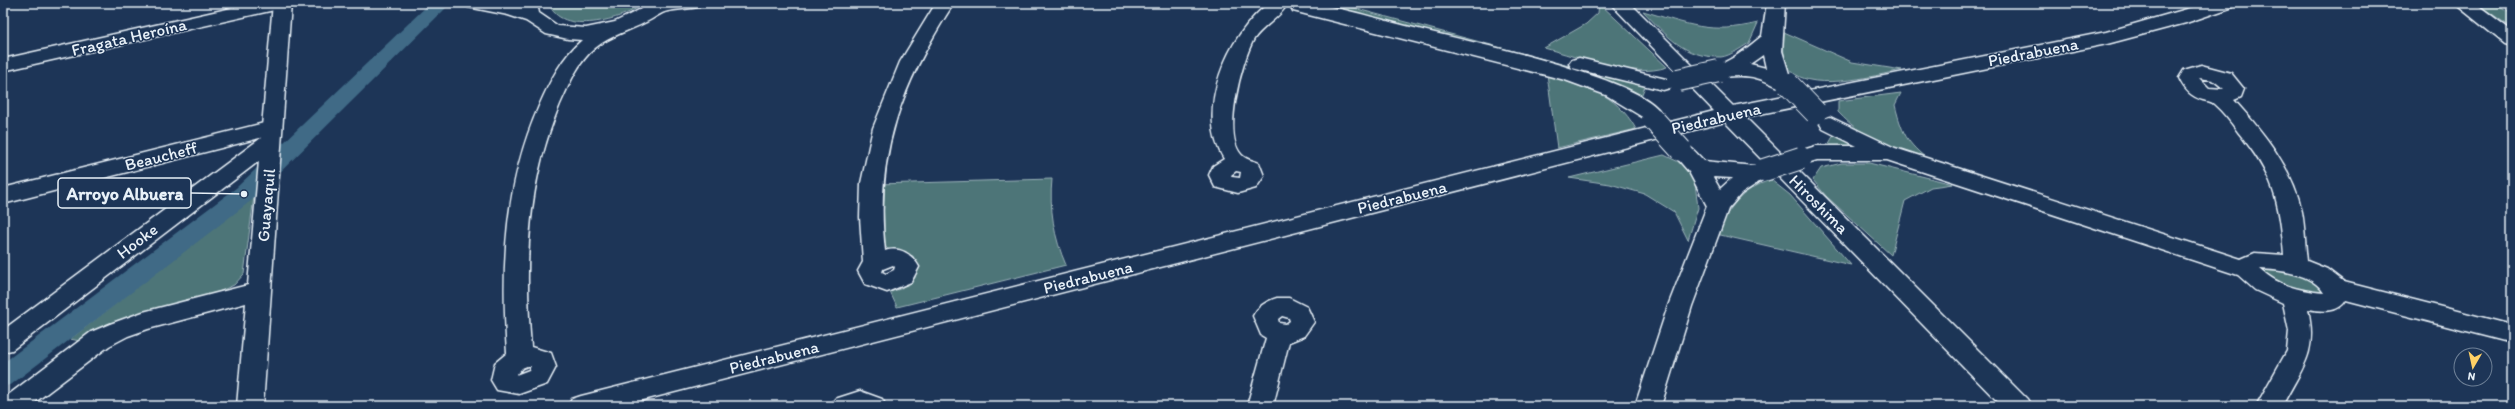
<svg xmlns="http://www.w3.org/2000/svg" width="2515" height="409" font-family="Itim,sans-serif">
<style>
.green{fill:#4d7478;stroke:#9ab2b8}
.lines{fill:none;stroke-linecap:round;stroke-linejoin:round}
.canal{fill:#3f6a86;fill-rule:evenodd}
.street-casing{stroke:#e8f1f8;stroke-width:3}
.secondary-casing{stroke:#e8f1f8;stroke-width:3}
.street{fill:#1d3557;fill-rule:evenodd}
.secondary{fill:#1d3557;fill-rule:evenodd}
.street-bridge-casing{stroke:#e8f1f8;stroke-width:24;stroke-linecap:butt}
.street-bridge{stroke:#1d3557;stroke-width:22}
.labels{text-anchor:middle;stroke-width:3;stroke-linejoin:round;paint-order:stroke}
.street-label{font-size:17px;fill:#e8f1f8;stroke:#1d3557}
.leader{fill:none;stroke:#e8f1f8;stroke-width:1.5}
.callout-dot{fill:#e8f1f8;stroke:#1d3557;stroke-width:1.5}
.callout{fill:#1d3557;stroke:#e8f1f8;stroke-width:1.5}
.callout-label{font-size:18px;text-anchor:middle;font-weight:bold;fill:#e8f1f8}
</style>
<rect width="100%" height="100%" fill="#1d3557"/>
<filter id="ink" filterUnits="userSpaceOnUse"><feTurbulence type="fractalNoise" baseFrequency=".025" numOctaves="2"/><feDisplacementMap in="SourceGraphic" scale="8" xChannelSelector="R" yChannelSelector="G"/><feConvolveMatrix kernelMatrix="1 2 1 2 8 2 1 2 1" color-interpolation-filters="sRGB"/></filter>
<g filter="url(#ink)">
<path class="green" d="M549,3H644C625,20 559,37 549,3Z
M1319,3H1335L1584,70L1646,84L1640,99L1314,7Z
M1599,3L1667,67C1633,79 1579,57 1544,48L1586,24L1598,13Z
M2476,3H2492L2512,14V28Z
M1643,11C1688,24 1710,35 1758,23L1749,43C1741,48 1730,56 1721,57C1684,58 1666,35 1643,11Z
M1784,32L1852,62L1902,70C1877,75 1802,96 1787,65C1782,55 1784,43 1784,32Z
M1547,74C1585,86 1615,92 1636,129L1557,148Z
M1901,93L1895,105C1903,138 1909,145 1935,165C1898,150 1866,142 1838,112V101Z
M1835,133L1868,149L1827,147Z
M1664,155L1683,164L1695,183L1698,208L1688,240L1674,212L1645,194L1610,184L1569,178Z
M1842,163H1869L1953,184L1931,187L1905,201L1891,255L1826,196L1813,180L1821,168Z
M1052,179C1049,208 1054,238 1066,265L897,307L890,292L900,289L915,278L916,263L913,256L888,249L881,243L877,184Z
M1771,180L1790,195L1851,265L1716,234C1729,208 1741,189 1771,180Z
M254,196L244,274L234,285L216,293L137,315L80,341L70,339Z
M2263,267L2286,269L2325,285L2324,295L2301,294L2256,271Z"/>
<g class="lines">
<path class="canal" d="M430,3H451L252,200L12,384L3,387V363L236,188Z"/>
<defs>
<path id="street" d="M254,3H288L286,7L279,9L3,71V59Z
M466,3H506L519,6V3H537L539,13L558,26L586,28L615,22L653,3H700L698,7C688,9 678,9 668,11C661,12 653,19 646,22C629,31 611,35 595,48C578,62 569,84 560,104C527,182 524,263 531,347L551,353L556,367L547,384L519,394L497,390L491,380L495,363L507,353C501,267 504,185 539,106C550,81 562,57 582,40L568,39L546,34L526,21L508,15L468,7ZM527,366H531L529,370L516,375L522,368Z
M936,3H954C902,83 874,154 885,251C900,246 912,254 919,267L911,282L887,292L865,284L858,271L863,262L860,217L861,183L873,128L900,62ZM893,265L895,267L894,270L886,274L882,272L883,269Z
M1269,3H1284L1286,6C1278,19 1263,26 1254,39C1242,60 1220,140 1244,157C1248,160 1255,161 1259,163L1264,176L1256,188L1238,193L1215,187L1209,175L1213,166L1224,159C1194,111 1228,34 1269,3ZM1236,171L1241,172L1240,178L1232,177L1231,175Z
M1293,3C1330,3 1370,17 1406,26C1470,42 1537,55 1599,78C1616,84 1652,98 1661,113L1658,118L1651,120L1644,118L1606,95L1565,80L1293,11L1291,7Z
M1610,3H1630L1733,106L2106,32L2208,3H2235L2233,7L2186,23L2107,44L1745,117L2027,399L2031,406H2002L1774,172L1741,194L1728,209L1692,306L1661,406H1635L1668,306L1707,206L1689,172L1670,150L1674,145C1688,141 1694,151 1704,161L1754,166L1765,163L1725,122L620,406H568L572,399L581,396L1714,111ZM1713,177L1732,178L1720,189Z
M1767,3H1785L1782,51L1790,77L1798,84L1795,88C1781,92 1770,81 1756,78C1741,73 1726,79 1712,75L1709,71L1712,67C1731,62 1747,48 1762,36ZM1763,55L1766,68L1750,64Z
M2454,3H2475L2512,31V46L2505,44Z
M1579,58L1670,80L1673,84L1670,88L1663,90L1572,68L1569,64L1572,60Z
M2201,65L2231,73L2244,89L2241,97L2234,100C2263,132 2293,168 2302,212C2305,228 2305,245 2307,261L2327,269L2344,282L2512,325V343L2346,300C2338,314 2321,311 2308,309C2318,354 2302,367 2282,406H2256L2287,351L2289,331L2283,303L2255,290L2238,275L1887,160H1817L1801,165L1793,163L1790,158L1793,153L1816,146H1857L1823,129L1820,124L1823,119L1830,117L1895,148L2241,259L2255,253L2284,255C2280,201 2273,174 2238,132C2231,122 2223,112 2214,104C2211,101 2206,101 2203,100C2191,97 2184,89 2179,78L2184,70ZM2199,78L2213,80L2224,89L2209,88ZM2260,269C2281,270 2313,274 2324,293C2301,291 2278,286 2260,269Z
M272,121L279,123L282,128L279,133L3,204V188Z
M1277,298H1289L1307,307L1314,322L1304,336L1289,342L1273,406H1247L1266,338L1261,335L1253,316C1258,306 1267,301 1277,298ZM1282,316L1289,318L1290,321L1286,324L1279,323L1278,319Z
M860,391L882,399L886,406H831L835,399Z"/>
<path id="secondary" d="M273,3H291L263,406H237L246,303L148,329L128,336L109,346L30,406H3V399L91,332L110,324L143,312L248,285L259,161L12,350L3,352V330L261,138Z"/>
</defs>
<use href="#street" class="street-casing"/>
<use href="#secondary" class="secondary-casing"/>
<use href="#street" class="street"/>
<use href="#secondary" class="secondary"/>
<defs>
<path id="street-bridge" d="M1678,80L1719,71
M1788,84L1816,113
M1653,119L1681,150
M1764,170L1801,158"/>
</defs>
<use href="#street-bridge" class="street-bridge-casing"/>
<use href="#street-bridge" class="street-bridge"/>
</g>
</g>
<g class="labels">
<g class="street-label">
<text transform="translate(129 37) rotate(-13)" y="6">Fragata Heroína</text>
<text transform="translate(2033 52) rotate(-11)" y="6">Piedrabuena</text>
<text transform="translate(1716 118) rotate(-13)" y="6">Piedrabuena</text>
<text transform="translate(161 156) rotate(-14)" y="6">Beaucheff</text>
<text transform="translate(1402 197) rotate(-14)" y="6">Piedrabuena</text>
<text transform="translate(1819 204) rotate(45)" y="6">Hiroshima</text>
<text transform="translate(266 205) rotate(-85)" y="6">Guayaquil</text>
<text transform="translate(137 241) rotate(-37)" y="6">Hooke</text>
<text transform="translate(1088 277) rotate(-14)" y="6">Piedrabuena</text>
<text transform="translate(774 357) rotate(-14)" y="6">Piedrabuena</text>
</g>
</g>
<path class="leader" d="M244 194L191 193"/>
<circle class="callout-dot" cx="244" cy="194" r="4"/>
<rect class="callout" x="58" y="178" width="133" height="30" rx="4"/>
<g class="callout-label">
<text x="125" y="200">Arroyo Albuera</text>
</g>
<rect width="2515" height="409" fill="none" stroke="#1d3557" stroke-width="16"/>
<rect x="8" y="8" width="2499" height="393" fill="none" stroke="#e8f1f8" stroke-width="1.5" filter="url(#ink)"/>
<g transform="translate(2473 367) rotate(189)"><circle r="19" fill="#1d3557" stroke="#6e8097"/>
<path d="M0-3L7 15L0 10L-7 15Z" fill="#ffd166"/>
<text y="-6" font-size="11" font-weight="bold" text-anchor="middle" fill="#e8f1f8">N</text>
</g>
</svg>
